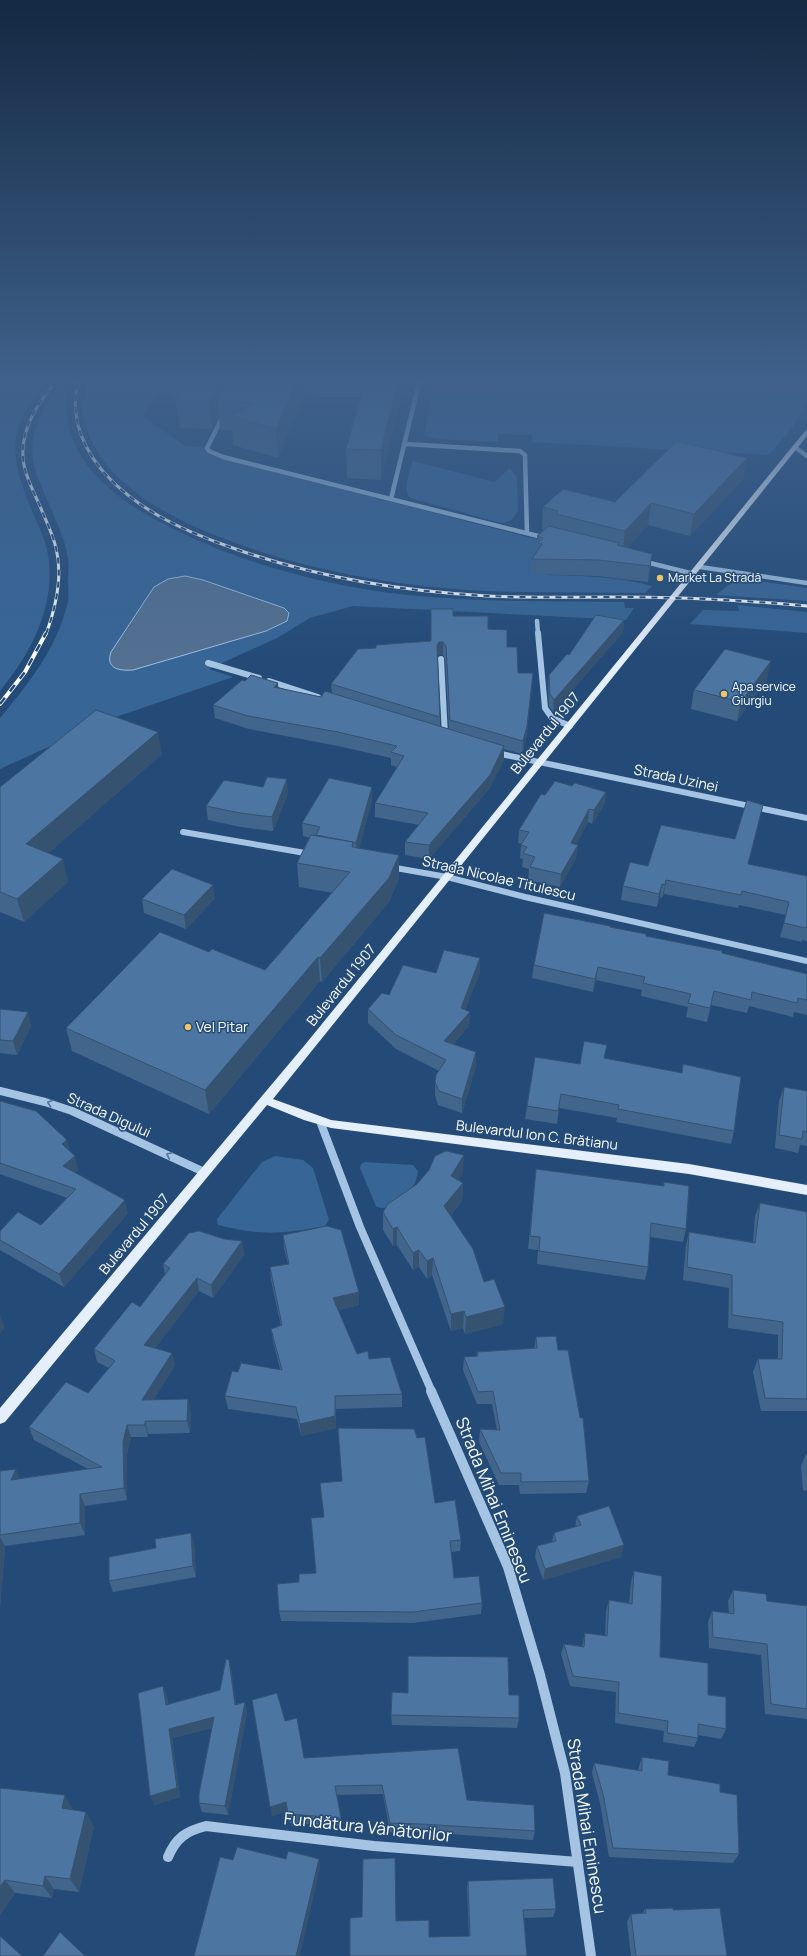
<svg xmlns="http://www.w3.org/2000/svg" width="807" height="1956" font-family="Manrope,sans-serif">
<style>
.green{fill:#376596}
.water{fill:#537091;stroke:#9abfe4}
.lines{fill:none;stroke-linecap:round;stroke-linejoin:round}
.minor-far3{stroke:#a5c4e3;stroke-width:4.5}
.minor-far2{stroke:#a5c4e3;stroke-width:6}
.minor-far1{stroke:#a5c4e3;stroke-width:8}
.minor{stroke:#a5c4e3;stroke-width:10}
.major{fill:#e5effc;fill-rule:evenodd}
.rail-far1-casing{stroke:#fff;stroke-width:3}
.rail-casing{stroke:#fff;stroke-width:4}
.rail-far1{stroke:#244b78;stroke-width:2;stroke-dasharray:6;stroke-linecap:butt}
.rail{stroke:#244b78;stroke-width:2.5;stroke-dasharray:8;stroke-linecap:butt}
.wall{fill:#41658b;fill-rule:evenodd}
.shaded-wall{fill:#355271}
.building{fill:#4c75a2;stroke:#355271}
.oneway{stroke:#51759d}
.poi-dot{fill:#eec369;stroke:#244b78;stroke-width:1.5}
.labels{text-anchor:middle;stroke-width:3;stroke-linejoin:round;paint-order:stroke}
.far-poi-label{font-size:12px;fill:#fff;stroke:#244b78;text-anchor:start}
.street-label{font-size:14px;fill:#fff;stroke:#244b78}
.poi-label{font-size:14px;fill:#fff;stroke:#244b78;text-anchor:start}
.near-street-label{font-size:17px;fill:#fff;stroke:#244b78}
</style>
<rect width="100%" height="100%" fill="#244b78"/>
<path class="green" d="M0,383H47C5,427 10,459 32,511C39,527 47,543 49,561C54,610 30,654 0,691Z
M63,383H70C59,415 73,451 95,474C119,501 150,518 182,533C256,569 347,591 430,597C494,602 559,601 624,602L625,608H634L626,620L353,606L310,618L277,638L209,669L233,677L110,719L0,769V718C29,683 58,647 68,601C69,595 68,587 68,580C68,573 69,566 68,559C66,543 59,528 53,513C47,498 38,482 34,465C27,434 43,406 63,383Z
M85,383H189L215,396L157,394L143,416L185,446L207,448L209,451L306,480L547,542L541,553L547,575C582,576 617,576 652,586L645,593C593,592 540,593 487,591C400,587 312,572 230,541C187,525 143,504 112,471C92,450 75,413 85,383Z
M434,383H807V404L793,426L769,455L532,442V435L498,434V442L435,439L424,435Z
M413,461L494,482L510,468L517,477L518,510C515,518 509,523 501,523L410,498C402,489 410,471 413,461Z
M741,580H751L807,588V601L716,595L728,585Z
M738,605L807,612V633L690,624L703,610L739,611Z
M275,1156L303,1160L313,1168L329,1220L325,1226C283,1234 260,1236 218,1225L217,1219L262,1162Z
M365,1162L413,1165L418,1171C417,1176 416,1182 413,1186C407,1196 388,1214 376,1206L360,1168L361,1164Z"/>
<path class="water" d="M185,576L203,580L284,608L289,613L287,621L266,631L133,670C120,671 105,669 111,652L154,587L168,579Z"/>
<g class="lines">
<path class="minor-far3" d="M224,414L207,448L209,451L223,457L546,538
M406,444L520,451L525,455L527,533
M795,447L807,456
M391,499L419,383
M642,561L694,574
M700,567L807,583
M537,621L538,634"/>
<path class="minor-far2" d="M538,633L545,708L552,718L570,726
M441,659L445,736
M208,663L259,678
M269,681L318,697
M496,753L807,818
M183,832L311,854
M390,867L447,877L525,897L807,961"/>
<path class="minor-far1" d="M0,1091L45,1102L72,1111L204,1172
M320,1121L360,1227L432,1392"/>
<path class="minor" d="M431,1391L508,1567L540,1675L565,1773L591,1956
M168,1857C176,1838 186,1831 206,1826L374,1846L578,1862"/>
<path class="major" d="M807,430V436L273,1099L331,1120L689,1164L807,1185V1195L689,1174L331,1128L304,1120L267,1105L5,1422L0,1424V1408L304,1046L805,431Z"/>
<defs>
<path id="rail-far1" d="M78,383C69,420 85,454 111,480C144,513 187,532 230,547C313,577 399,591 487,596C528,598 570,597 612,597C677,597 742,600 807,606
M46,634C56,607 63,576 56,548C53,535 47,523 42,511C36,496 27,481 24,465C18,434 35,406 55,383"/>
<path id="rail" d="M0,704L25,672L46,633"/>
</defs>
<use href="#rail-far1" class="rail-far1-casing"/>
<use href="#rail" class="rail-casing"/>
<use href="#rail-far1" class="rail-far1"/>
<use href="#rail" class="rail"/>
</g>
<path class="wall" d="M173,383H403V387L381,480L347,478L346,449L361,397L305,394L278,458L233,445L232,430H220L219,415L212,429L180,428L177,407H176Z
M747,458L743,479L690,536L648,525L627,548L652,554L648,582L597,576L531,574L532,559L537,552V536L545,530L542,529L543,507L615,502Z
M453,616L488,629L507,647L518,673H533L532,687L526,740L522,754L504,749V760L489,789L429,859L405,855V842L419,825L375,817V803L397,767L391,765V758L338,746L249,729L215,718L213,705L245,681L278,683V688L321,697L332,693L331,684L376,648V645L431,641ZM438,655H443L445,659L449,729L440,727V717L437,657Z
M624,620L623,632L553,712L549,706L548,687L549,675L569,655Z
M767,680L737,721L691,709L694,690Z
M162,754L48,853L68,882L24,922L0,912V787Z
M572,786L606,792L604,805L592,824L588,822L576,845H578L576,858L560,887L528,880L529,869L522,867L523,859L520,858L521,845L522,844L518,843L519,830L545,795Z
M372,787V801L359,848L399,855V878L389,902L322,982L320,981L209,1114L72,1051L66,1028L209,952L265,970L333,893L299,887L297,863L310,838L303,836L302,823Z
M288,793L273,831L241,827L208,820L206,806Z
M760,818L748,864L807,876V941L802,940V942L780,937L786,915L739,905L738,908L664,894L662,898L660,897L657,907L621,900L623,886L648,866L735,839Z
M215,898L186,929L144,913L142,899Z
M610,927L646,936L722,953L807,974V1015L794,1012L793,1017L749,1006L747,1013L711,1005L707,1022L686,1017L688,1007L641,996L642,990L596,980L593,992L532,978L534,965Z
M480,958V972L465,1010L470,1012L469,1026L453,1044L476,1066L462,1113L438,1105L435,1095V1082L439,1071L396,1049L368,1023V1009L389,995L436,973Z
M0,1009L31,1026L17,1055L0,1053Z
M604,1059L682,1073L683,1064L734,1131L731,1144L616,1122L617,1118L559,1108L557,1124L525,1119L527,1106L580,1064Z
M784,1087L807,1091V1146L800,1145L798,1153L775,1148L779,1101Z
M0,1101L70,1152L78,1170L75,1172L128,1213L64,1287L0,1250V1231L41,1225L67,1198L0,1174Z
M536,1169L663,1186L664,1182L686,1229L683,1242L650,1237L648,1267L645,1280L537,1264L538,1250L528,1249Z
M463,1173L458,1180L463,1183L462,1201L451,1215L484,1282L503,1324L465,1334L463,1328L451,1331L432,1275L427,1279L419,1267L413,1270L397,1245L393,1246L383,1230V1212Z
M760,1203L807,1212V1411H761L753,1372L758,1359H778V1335L728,1328L729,1288L683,1280L686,1245L689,1232L753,1242L755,1216Z
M283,1235L359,1305L338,1310L357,1354L369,1359L402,1394V1407L336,1409V1428L301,1436L297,1419L228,1409L225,1396L238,1372L280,1369L273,1341L271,1329L281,1326L271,1280L270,1267L288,1264L284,1248Z
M224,1239L242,1241L244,1255L213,1298L199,1291L155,1348L175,1365L153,1400L191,1412L190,1433L148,1434V1437H131L127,1454V1500L85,1506V1535L5,1546L0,1606V1471L20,1478L88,1469L34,1440L29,1427L88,1393L109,1368L97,1362L94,1349L140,1307L165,1274L163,1264Z
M536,1337L558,1350L589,1481L586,1493L520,1494L519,1485H499L479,1442L480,1429L497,1430L492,1404H477L463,1370L464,1357H476L477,1352L534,1349Z
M806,1454H807V1491L803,1490L801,1466Z
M435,1503L461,1540L460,1551L451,1552L454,1578L482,1603L481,1614L413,1623L281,1621L279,1611L299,1582L316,1573Z
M577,1516L621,1557L543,1580L535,1557L537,1546L552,1542L554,1533L575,1527Z
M194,1544L196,1577L113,1592L109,1581Z
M634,1571L660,1657L708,1695L726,1729L721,1739L698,1735V1738L694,1747L663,1742L664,1731L615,1723L616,1692L570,1686L561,1654L564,1644L582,1646L585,1633L605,1636L606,1611L609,1600L629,1603L631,1582Z
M733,1590L767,1601L807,1606V1719L765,1714L761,1655L709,1648L708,1622L712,1611L729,1613L728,1601Z
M231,1670L236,1704L245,1702L247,1712L228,1815L202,1812L199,1803L212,1728L172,1738L180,1797L154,1805L163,1686L167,1696L168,1704L220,1690Z
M509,1695L519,1718L517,1728L392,1725L391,1715Z
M285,1721L304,1758L467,1800L535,1831L533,1840L421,1832H390L383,1794L337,1795L341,1818L342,1826L290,1823L287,1811L272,1816Z
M642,1757L668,1775L720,1792L739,1854L733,1863L609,1857L600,1803L592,1773L594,1763L638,1771L639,1766Z
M0,1788L94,1826L79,1892L54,1889L52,1898L15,1893L0,1915Z
M468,1881L556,1909L553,1917L524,1918L527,1956H350L362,1917L396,1921L429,1937L469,1936L467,1889Z
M645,1909L673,1910L727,1956H631L627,1922L631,1914H642Z"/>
<path class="shaded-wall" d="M218,383H235L217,401L219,415L212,429L209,401Z
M296,383H305V394L278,458L276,429Z
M397,383H403V387L381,480V450Z
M747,458L743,479L690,536L694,514Z
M651,503L648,525L623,552L625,531Z
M652,554L650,570L648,582L650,566Z
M624,620L623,632L553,712L554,700Z
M439,642H443V655H438L437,659V646Z
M771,661L767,680L737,721L741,702Z
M533,673L526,740L522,754L523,741Z
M278,683L279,697L274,687Z
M158,732L162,754L32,868L26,844Z
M504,746V760L489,789L429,859V845Z
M287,779L288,793L273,831L272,817Z
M372,787V801L357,856L356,843Z
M606,792L604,805L592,824L594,810Z
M763,805L760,818L745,877L748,864Z
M589,809L588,822L570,857L571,843Z
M578,845L576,858L560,887L561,874Z
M399,855V878L389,902L322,982L320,958Z
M63,859L68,882L24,922L17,899Z
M666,880L664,894L662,898L665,885Z
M662,884L660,897L657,907L659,894Z
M213,885L215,898L186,929L184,915Z
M318,957L320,981L209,1114L205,1090Z
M480,958V972L461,1021V1008Z
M598,967L596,980L593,992L595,979Z
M28,1012L31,1026L17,1055L13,1041Z
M470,1012L469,1026L443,1055L444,1041Z
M476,1052V1066L462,1113V1099Z
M67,1140L71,1154L62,1144Z
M464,1155L463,1173L451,1193V1176Z
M75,1156L78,1170L67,1179L63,1166Z
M463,1183L462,1201L444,1223V1206Z
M125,1200L128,1213L64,1287L59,1274Z
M397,1227V1245L393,1246V1229Z
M242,1241L244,1255L213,1298L211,1285Z
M419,1250V1267L413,1270V1253Z
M433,1258L432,1275L427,1279V1261Z
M197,1278L199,1291L148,1358L144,1345Z
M359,1292V1305L334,1311L333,1298Z
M505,1307L503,1324L465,1334L466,1317Z
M464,1311L463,1328L451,1331V1314Z
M0,1315L5,1328L0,1334Z
M172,1353L175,1365L145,1412L142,1400Z
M335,1396L336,1428L301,1436L300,1424Z
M188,1399L191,1412L190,1433L187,1421Z
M145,1421L148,1434V1437L145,1425Z
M127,1425L131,1437L127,1454V1500L124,1488L123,1442Z
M16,1469L21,1481L11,1480Z
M80,1494L85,1506V1535L80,1523Z
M191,1533L194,1544L196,1577L193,1566Z
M0,1537L5,1546L0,1606Z
M624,1545L621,1557L543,1580L545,1569Z
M229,1660L231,1670L238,1715L235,1705Z
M163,1686L167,1696L169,1715L166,1705Z
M245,1702L247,1712L228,1815L225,1806Z
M214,1717L217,1727L172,1738L180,1797L154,1805L150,1796L169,1729Z
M65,1795L73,1810L62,1808Z
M286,1802L287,1811L272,1816L270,1807Z
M86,1812L94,1826L79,1892L70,1879Z
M319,1859L320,1868L300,1956H296Z
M45,1876L54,1889L52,1898L43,1886Z
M5,1880L15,1893L0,1915V1887Z"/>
<path class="building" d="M185,383H218L209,401L176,400Z
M227,383H296L276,429L231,416L254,403L217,401Z
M365,383H397L381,450L346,449Z
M677,441L747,458L694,514L651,503L625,531L556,514L558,511L543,507L563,489L615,502Z
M549,526L619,543L617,545L652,554L650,566L599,560L532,559L542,544L538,543L543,538L537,536Z
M431,609H453V616H488V629L507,630V647H517L518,673H533L527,726L523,741L450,720L446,646L443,642H439L437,646L440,717L331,684L358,649L376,648V645L431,641Z
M596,615L624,620L554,700L550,694L549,675L567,654L569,655Z
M725,649L771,661L741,702L694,690Z
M251,675L278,683L274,687L321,697L325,691L504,746L490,775L429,845L405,842L428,813L375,803L404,756L391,752L397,746L338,732L248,716L213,705L242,680L245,681Z
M96,710L158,732L26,844L63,859L17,899L0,892V787Z
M267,777L287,779L272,817L240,813L206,806L224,780L263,787Z
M329,778L372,787L356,843L353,842L316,835L320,827L302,823Z
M555,781L572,786L575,783L606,792L594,810L589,809L571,843L578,845L561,874L530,867L535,857L523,853L527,847L521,845L529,832L519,830L541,794L545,795Z
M747,800L763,805L748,864L807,876V927H806V928L784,923L789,902L742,891L741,895L666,880L665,885L662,884L659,894L623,886L630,862L648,866L661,825L735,839Z
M311,835L353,842L352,847L399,855L389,878L320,958L318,957L205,1090L66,1028L160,932L209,952L212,949L265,970L350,872L297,863Z
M172,869L213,885L184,915L142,899Z
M544,913L610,926V927L646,934V936L722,951V953L807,974V1000L798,998L797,1003L752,992L751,1000L714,991L710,1008L688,1003L691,994L643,983L645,977L598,967L595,979L534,965Z
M444,950L480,958L461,1008L470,1012L444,1041L476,1052L462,1099L439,1091L435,1082L436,1075L446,1060L396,1035L368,1009L382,993L389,995L403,965L436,973Z
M0,1009L28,1012L13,1041L0,1040Z
M584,1041L607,1045L604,1058L682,1073L683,1064L741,1077L734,1131L618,1109L619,1105L561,1094L558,1111L527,1106L535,1057L580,1064Z
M784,1087L807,1091V1132L803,1131L802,1139L779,1135Z
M0,1101L36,1111L67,1140L62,1144L75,1156L63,1166L125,1200L59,1274L0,1240V1231L18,1212L41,1225L76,1189L0,1163Z
M446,1151L464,1155L451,1176L463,1183L444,1206L473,1249L484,1282L494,1279L505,1307L466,1317L464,1311L451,1314L433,1258L427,1261L419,1250L413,1253L397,1227L393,1229L383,1212L388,1204L417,1184L429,1170L435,1156Z
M536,1169L664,1186V1182L689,1186L686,1229L651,1223L648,1267L539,1251L540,1237L530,1236Z
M760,1203L807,1212V1399L765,1398L758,1359H782L783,1322L732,1315V1275L687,1267L689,1232L755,1243Z
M327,1226L341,1230L359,1292L333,1298L357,1354L368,1351L369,1359L390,1357L402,1394L335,1396V1416L300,1424L296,1407L225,1396L232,1371L238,1372L241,1363L282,1370L271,1329L282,1325L270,1267L289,1264L283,1235Z
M199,1231L224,1239L242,1241L211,1285L197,1278L144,1345L172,1353L142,1400L188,1399L187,1421H145V1425H127L123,1442L124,1488L80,1494V1523L0,1535V1471L16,1469L11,1480L102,1467L29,1427L66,1382L88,1393L115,1361L94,1349L132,1302L140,1307L170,1268L163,1264L189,1233Z
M556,1336L558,1350H568L580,1418H583L589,1481L521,1482V1473H501L480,1429L500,1430L493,1391L478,1392L464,1357L478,1356L477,1352L537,1348L536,1337Z
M338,1428L414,1429L417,1438L425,1437L435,1503L455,1500L461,1540L450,1541L454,1578L479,1576L482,1603L413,1612L279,1611L277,1584L299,1582V1574L316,1573L311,1518L324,1517L320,1483L342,1481Z
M609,1506L624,1545L545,1569L537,1546L556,1541L554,1533L581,1525L577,1516Z
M191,1533L193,1566L109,1581V1557L156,1548L155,1539Z
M634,1571L662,1576L660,1657L708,1663V1695L726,1697V1729L698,1724V1738L667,1733L668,1721L618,1713L619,1682L573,1676L564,1644L584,1647L585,1633L607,1636L609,1600L632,1604Z
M733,1590L766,1594L767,1601L807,1606V1709L771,1704L767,1644L713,1637L712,1611L734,1614Z
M408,1656L508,1657L509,1695H519V1718L391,1715L392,1692L408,1693Z
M226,1659L229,1660L235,1705L245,1702L225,1806L199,1803V1794L214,1717L169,1729L177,1788L150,1796L138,1693L163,1686L166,1705L220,1690Z
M277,1693L285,1721L297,1718L304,1758L458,1748L467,1800L534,1805L535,1831L421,1824L390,1823L382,1785L335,1786L341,1818L288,1814L286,1802L270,1807L252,1700Z
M642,1757L669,1761L668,1775L720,1784V1792L737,1795L739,1854L613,1848L603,1794L594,1763L642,1771Z
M0,1788L65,1795L62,1808L86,1812L70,1879L45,1876L43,1886L5,1880L0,1887Z
M237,1847L286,1859L288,1851L319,1859L296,1956H194L220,1857L233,1860Z
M395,1858L396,1921L429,1920V1937L470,1936L468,1881L553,1878L556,1909L523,1910L527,1956H350V1918L362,1917L363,1859Z
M673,1908V1910L720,1908L727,1956H636L631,1914L646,1913L645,1909Z
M60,1932L85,1956H43Z
M0,1936L22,1956H0Z"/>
<defs><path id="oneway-chevron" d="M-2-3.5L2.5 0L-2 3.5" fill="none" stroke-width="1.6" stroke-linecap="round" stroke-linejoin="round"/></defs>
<g class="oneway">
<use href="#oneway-chevron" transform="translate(50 1103) rotate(-162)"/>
<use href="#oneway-chevron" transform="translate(169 1155) rotate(-155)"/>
</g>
<linearGradient id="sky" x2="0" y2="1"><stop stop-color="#142942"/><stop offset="0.58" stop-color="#3f618b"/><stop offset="1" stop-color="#3f618b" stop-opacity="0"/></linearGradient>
<rect width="807" height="657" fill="url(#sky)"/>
<g class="poi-dot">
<circle cx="660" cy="578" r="4"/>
<circle cx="724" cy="694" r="4"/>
<circle cx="188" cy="1027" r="4"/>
</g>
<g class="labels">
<g class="far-poi-label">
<text x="668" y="582">Market La Stradă</text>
<text x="732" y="691">Apa service<tspan x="732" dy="14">Giurgiu</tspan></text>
</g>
<g class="street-label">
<text transform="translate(545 733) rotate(-51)" y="5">Bulevardul 1907</text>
<text transform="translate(676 778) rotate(12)" y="5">Strada Uzinei</text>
<text transform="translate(499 878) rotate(13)" y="5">Strada Nicolae Titulescu</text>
<text transform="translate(341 985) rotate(-51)" y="5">Bulevardul 1907</text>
<text transform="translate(109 1115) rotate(24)" y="5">Strada Digului</text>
<text transform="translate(537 1135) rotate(7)" y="5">Bulevardul Ion C. Brătianu</text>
<text transform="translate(134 1234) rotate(-50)" y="5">Bulevardul 1907</text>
</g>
<g class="poi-label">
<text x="196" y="1032">Vel Pitar</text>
</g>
<g class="near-street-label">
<text transform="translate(494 1500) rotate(68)" y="6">Strada Mihai Eminescu</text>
<text transform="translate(587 1826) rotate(81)" y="6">Strada Mihai Eminescu</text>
<text transform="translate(368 1827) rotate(6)" y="6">Fundătura Vânătorilor</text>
</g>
</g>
</svg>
